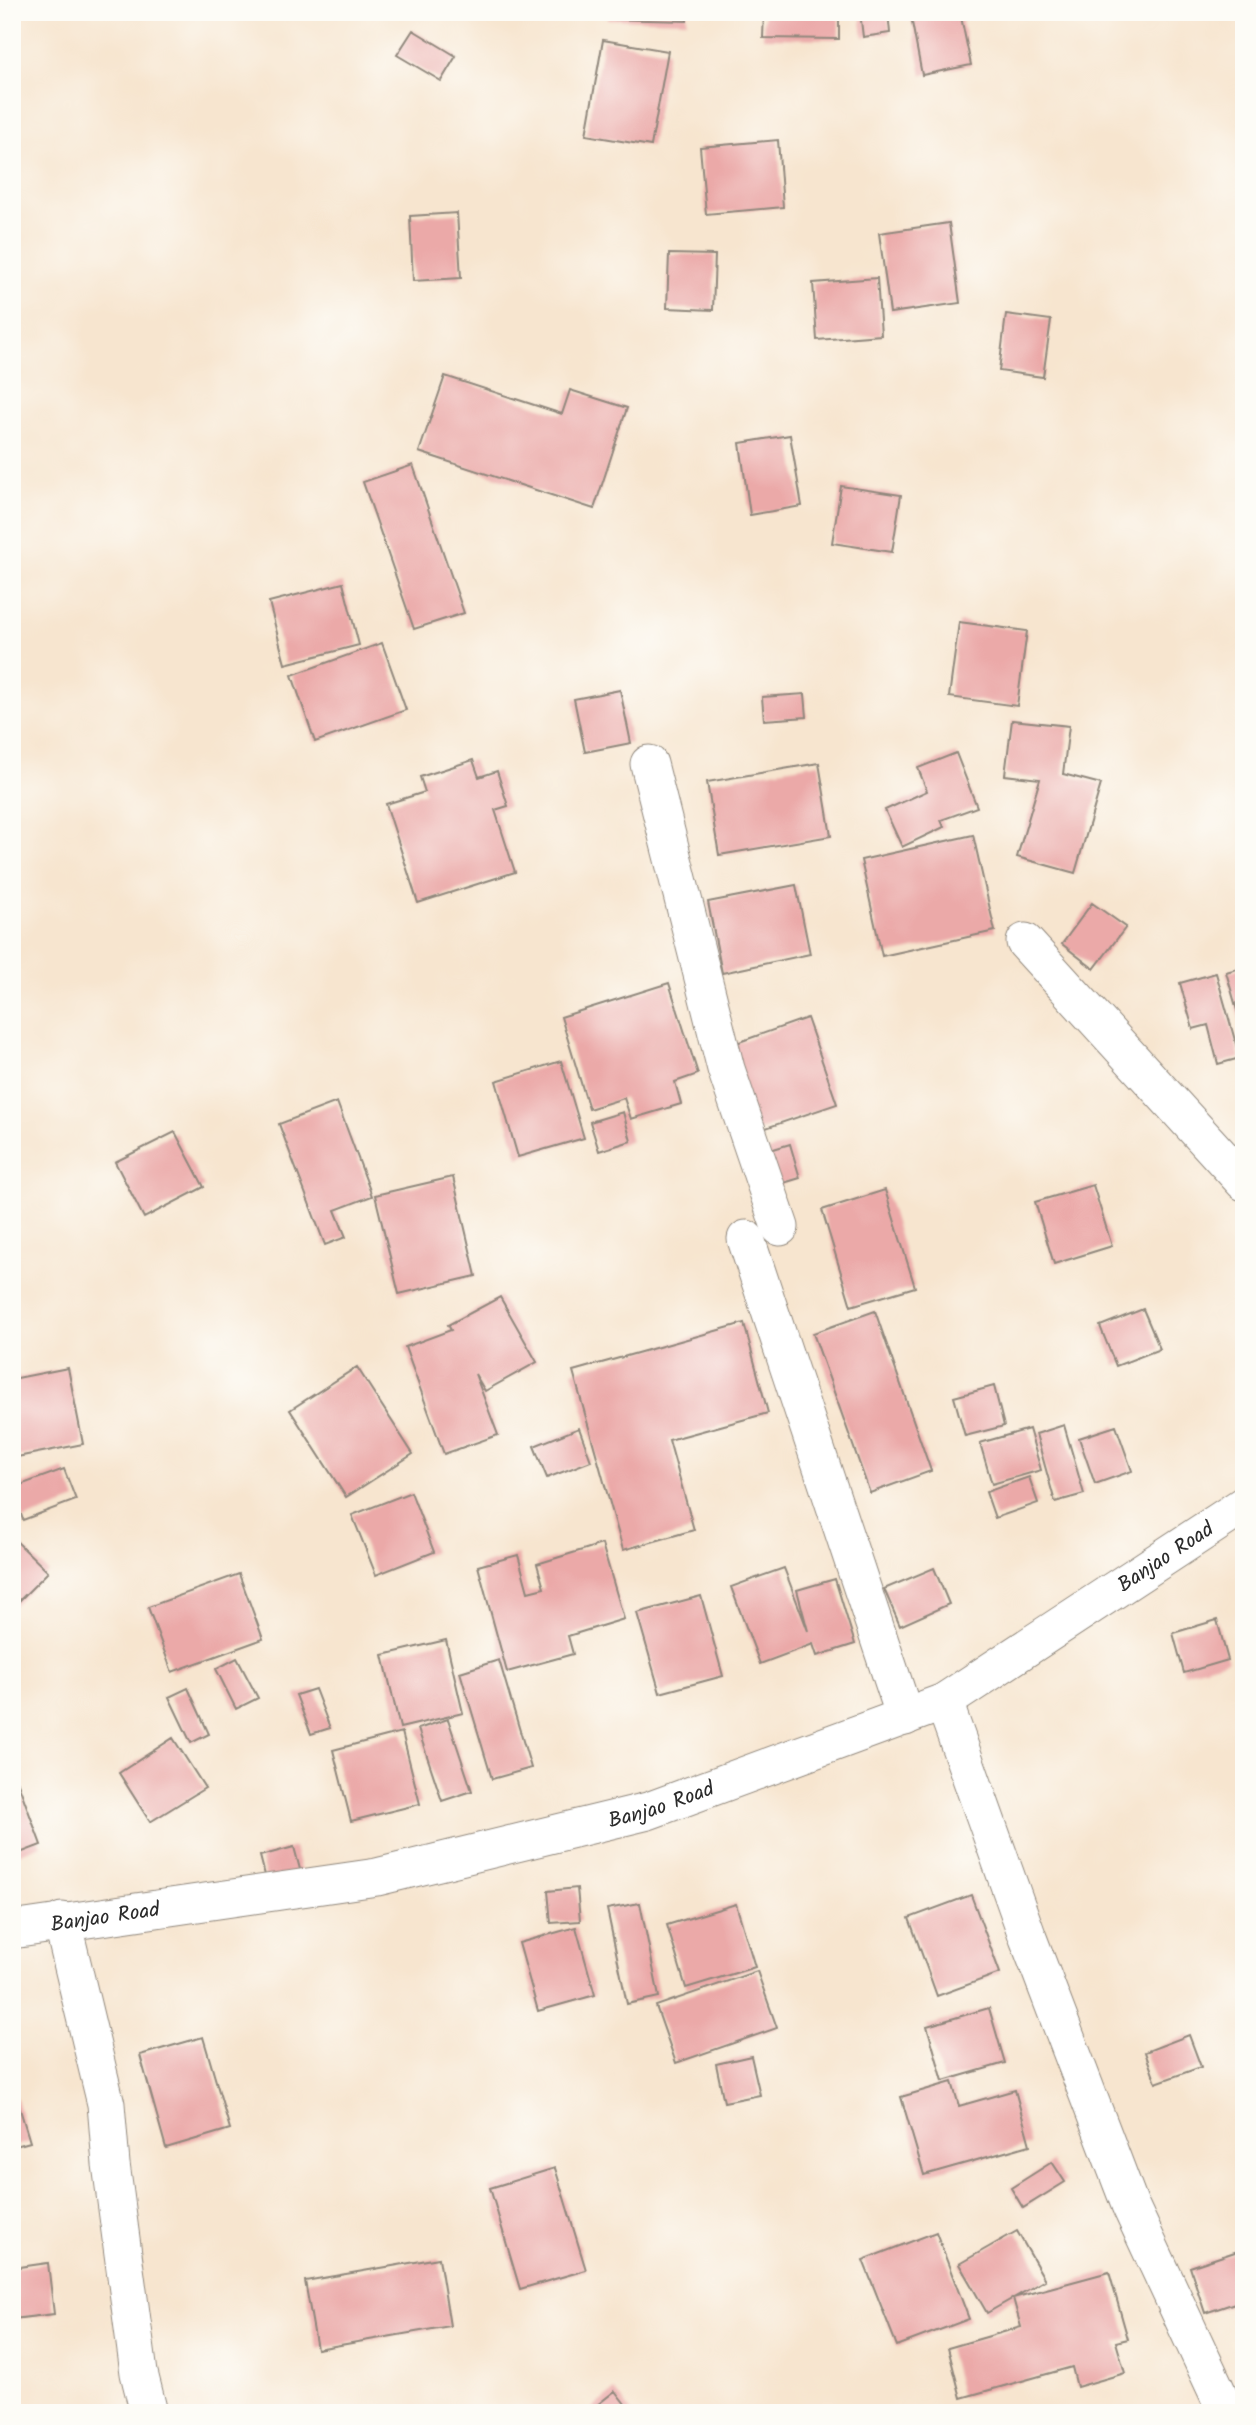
<svg xmlns="http://www.w3.org/2000/svg" width="1256" height="2425" font-family="Kalam,sans-serif">
<style>
.building{fill:#eba9a8}
.lines{fill:none;stroke-linecap:round;stroke-linejoin:round}
.street-casing{stroke:#91887d;stroke-width:39}
.street{stroke:#fff;stroke-width:37}
.labels{text-anchor:middle;stroke-width:5;stroke-linejoin:round;paint-order:stroke}
.street-label{font-size:21px;fill:#2b2b2b;stroke:#fdfcf7}
</style>
<rect width="100%" height="100%" fill="#fdfcf7"/>
<filter id="ink" filterUnits="userSpaceOnUse"><feTurbulence type="fractalNoise" baseFrequency=".0143" numOctaves="2"/><feDisplacementMap in="SourceGraphic" scale="14" xChannelSelector="R" yChannelSelector="G"/><feConvolveMatrix kernelMatrix="1 2 1 2 8 2 1 2 1" color-interpolation-filters="sRGB"/></filter>
<filter id="wash" filterUnits="userSpaceOnUse"><feTurbulence type="fractalNoise" baseFrequency=".00686" numOctaves="4" result="noise"/><feDisplacementMap in="SourceGraphic" scale="28" xChannelSelector="R" yChannelSelector="G"/><feGaussianBlur stdDeviation="1.57" result="paint"/><feColorMatrix in="noise" values="0 0 0 0 0 0 0 0 0 0 0 0 0 0 0 0 0 1.4 0 .05"/><feComposite in="paint" operator="in"/></filter>
<g filter="url(#wash)">
<rect width="100%" height="100%" fill="#f7e5cf"/>
<g id="blocks">
<path class="building" d="M608,12H687V21L608,19Z
M764,12H839V39L763,38Z
M860,12H888L890,33L863,37Z
M910,12H960L971,65L922,75Z
M413,30L456,56L441,81L397,55Z
M603,40L668,51L651,146L586,135Z
M778,140L783,207L706,214L700,147Z
M457,213L461,278L413,281L410,216Z
M949,223L960,303L890,313L879,233Z
M669,254L715,255L713,310L667,308Z
M877,278L881,335L817,340L813,283Z
M1006,314L1051,320L1043,377L999,371Z
M445,376L562,414L570,390L627,408L594,509L419,452Z
M790,435L802,506L750,515L740,443Z
M413,465L464,613L414,629L363,482Z
M841,486L901,495L892,552L832,543Z
M343,583L359,645L285,664L269,602Z
M959,622L1027,631L1017,706L949,697Z
M382,643L406,710L315,742L292,675Z
M620,690L631,743L585,752L574,699Z
M805,694L807,717L764,720L762,697Z
M1012,720L1069,726L1063,774L1101,784L1075,873L1017,857L1040,779L1005,775Z
M956,753L977,807L941,820L944,827L902,847L885,810L927,791L918,768Z
M473,760L479,777L497,771L508,806L495,810L515,872L418,903L386,804L425,792L420,777Z
M819,763L831,836L719,855L707,782Z
M973,835L995,931L882,956L861,860Z
M796,885L810,954L722,973L708,902Z
M1092,903L1126,927L1094,969L1062,944Z
M1244,967V1030L1243,1031L1226,972Z
M1216,973L1240,1058L1218,1064L1208,1025L1193,1029L1180,983Z
M669,983L698,1074L675,1082L681,1104L631,1119L624,1098L589,1109L561,1017Z
M807,1018L837,1104L754,1132L725,1047Z
M561,1061L584,1138L518,1157L496,1081Z
M337,1102L372,1196L335,1210L346,1237L325,1245L279,1124Z
M623,1112L631,1141L599,1151L590,1122Z
M175,1132L204,1187L144,1218L115,1162Z
M790,1144L800,1178L777,1185L767,1151Z
M453,1177L476,1276L399,1294L375,1195Z
M1093,1185L1112,1246L1054,1264L1035,1202Z
M885,1190L915,1287L851,1306L822,1210Z
M500,1297L537,1362L485,1391L475,1374L498,1435L444,1454L405,1347L451,1330L448,1325Z
M1143,1309L1160,1349L1116,1366L1100,1326Z
M875,1311L931,1471L870,1493L813,1333Z
M744,1323L768,1413L669,1440L694,1530L623,1550L573,1371Z
M357,1367L413,1454L346,1497L290,1410Z
M68,1368L83,1444L12,1458V1379Z
M994,1386L1004,1426L965,1436L954,1397Z
M1064,1425L1084,1494L1055,1502L1036,1434Z
M1116,1426L1132,1471L1095,1484L1079,1438Z
M579,1428L591,1461L547,1478L534,1446Z
M1029,1429L1041,1470L992,1484L980,1443Z
M64,1469L76,1500L23,1520L12,1488Z
M1029,1477L1038,1503L995,1518L986,1492Z
M411,1492L434,1552L376,1575L352,1515Z
M12,1537L48,1572L12,1608Z
M602,1544L624,1619L568,1636L573,1654L507,1672L478,1566L518,1555L528,1592L544,1588L537,1564Z
M784,1568L808,1631L797,1590L835,1579L855,1644L817,1656L813,1644L760,1664L731,1587Z
M934,1568L949,1604L900,1626L884,1589Z
M239,1574L263,1639L172,1672L148,1607Z
M701,1596L723,1676L660,1693L637,1613Z
M1217,1620L1228,1660L1184,1673L1173,1633Z
M446,1640L463,1713L400,1728L383,1655Z
M237,1658L258,1698L236,1709L216,1669Z
M499,1660L531,1768L492,1779L460,1672Z
M188,1688L209,1734L191,1743L169,1697Z
M315,1689L330,1728L311,1734L296,1695Z
M448,1719L472,1791L442,1801L418,1729Z
M402,1732L420,1804L351,1821L333,1750Z
M173,1738L205,1788L150,1822L119,1773Z
M12,1767L41,1845L12,1856Z
M294,1847L301,1873L267,1883L260,1856Z
M577,1888L580,1921L551,1923L548,1891Z
M971,1895L1000,1973L937,1996L909,1918Z
M640,1903L659,1997L627,2004L607,1909Z
M736,1904L755,1967L686,1988L667,1925Z
M576,1927L595,1995L538,2011L519,1943Z
M757,1971L777,2028L676,2063L656,2006Z
M989,2008L1005,2063L943,2081L927,2026Z
M1189,2035L1201,2067L1156,2083L1145,2052Z
M203,2037L230,2129L166,2148L140,2055Z
M751,2056L760,2095L724,2102L716,2064Z
M952,2082L959,2106L1015,2090L1030,2145L924,2175L901,2097Z
M12,2083L30,2142L12,2147Z
M1052,2162L1065,2182L1023,2208L1011,2188Z
M555,2168L586,2270L520,2289L490,2188Z
M1017,2231L1045,2280L987,2313L959,2264Z
M936,2232L969,2319L897,2346L863,2260Z
M1244,2249V2300L1205,2313L1190,2267Z
M439,2258L450,2326L317,2349L305,2281Z
M48,2263L54,2314L12,2319V2268Z
M1109,2272L1128,2339L1116,2342L1125,2373L1077,2387L1072,2367L961,2398L948,2348L1021,2327L1013,2298Z
M615,2391L632,2413H587Z"/>
</g>
</g>
<g filter="url(#ink)">
<use href="#blocks" fill-opacity="0" stroke="#91887d" stroke-width="2"/>
<g class="lines">
<defs>
<g id="street">
<path d="M649,764L726,1069L780,1227"/>
<path d="M1025,942L1244,1182"/>
<path d="M746,1239L905,1717"/>
<path d="M944,1702L1028,1938L1130,2205L1227,2413"/>
<path d="M62,1921L106,2104L111,2164L139,2373L149,2413"/>
<path id="s1" d="M12,1930L377,1877L648,1811L944,1702L1244,1505"/>
</g>
</defs>
<use href="#street" class="street-casing"/>
<use href="#street" class="street"/>
</g>
</g>
<g class="labels">
<g class="street-label">
<text dy="7" stroke="none"><textPath href="#s1" startOffset="1228">Banjao Road</textPath></text>
<text dy="7" stroke="none"><textPath href="#s1" startOffset="662">Banjao Road</textPath></text>
<text dy="7" stroke="none"><textPath href="#s1" startOffset="94">Banjao Road</textPath></text>
</g>
</g>
<rect width="1256" height="2425" fill="none" stroke="#fdfcf7" stroke-width="42"/>
</svg>
